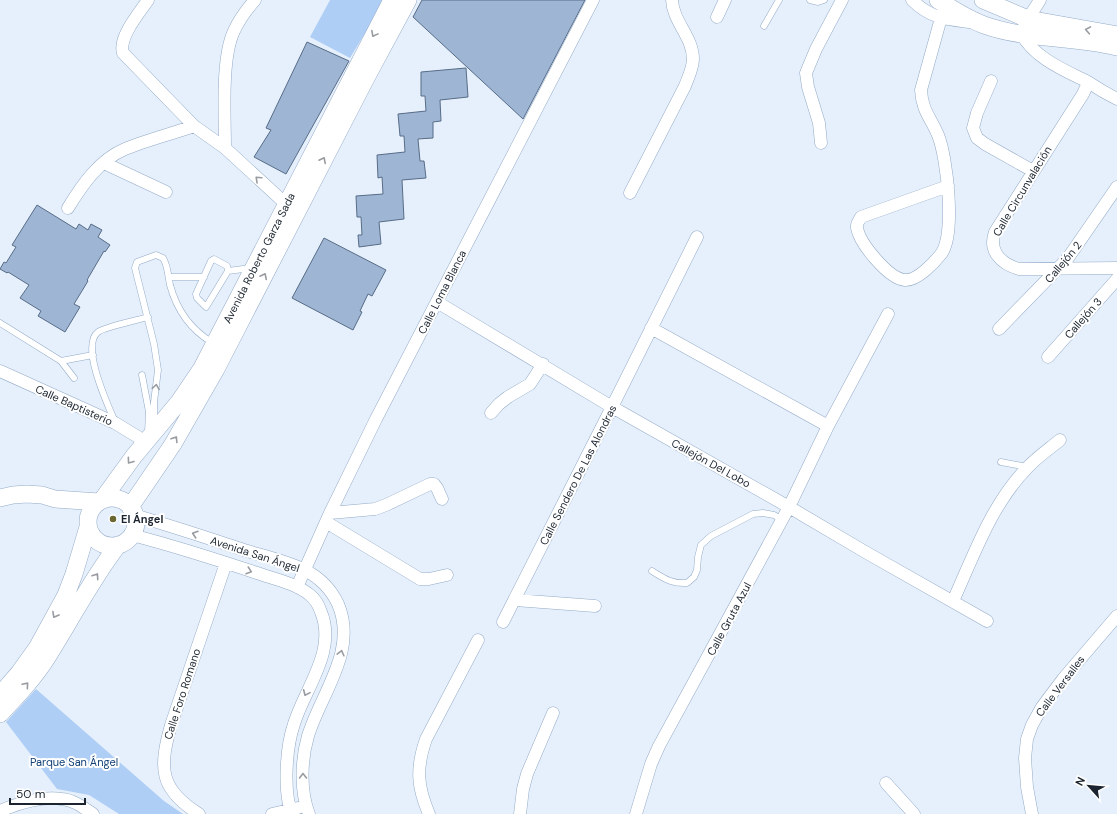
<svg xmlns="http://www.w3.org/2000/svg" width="1117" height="814" font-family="'DM Sans',sans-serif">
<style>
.green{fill:#afcef5}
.building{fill:#9eb5d3;stroke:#576c87}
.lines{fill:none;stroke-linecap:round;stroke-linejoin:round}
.lane-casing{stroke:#93aac7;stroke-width:7}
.street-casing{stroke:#93aac7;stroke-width:13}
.secondary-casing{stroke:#93aac7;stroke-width:18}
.lane{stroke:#fff;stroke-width:6}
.street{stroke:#fff;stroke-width:12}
.secondary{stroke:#fff;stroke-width:17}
.oneway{stroke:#989ca1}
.poi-dot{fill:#6a6632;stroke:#fff;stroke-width:1.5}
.labels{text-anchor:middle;stroke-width:4;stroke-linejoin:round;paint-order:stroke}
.street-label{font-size:11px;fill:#1b242f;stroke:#fff}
.poi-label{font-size:11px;font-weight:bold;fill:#1b242f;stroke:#fff;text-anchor:start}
.park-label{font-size:11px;fill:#104076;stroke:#fff}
</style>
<rect width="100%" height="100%" fill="#e6f0fc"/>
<path class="green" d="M330,0H385L350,58L310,37Z
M36,689L164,801L183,814H119L89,795L57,789L6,722Z"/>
<path class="building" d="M422,0H585L523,119L413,17Z
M307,42L349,61L286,174L254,157L271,130L266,128Z
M466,68L468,97L440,100L441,121L433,122V138L418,139L420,161H424L426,178L402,180L404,219L379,222L381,244L359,247L358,235H362L361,217H357L356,196L383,194L382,177L378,178L377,155L405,152L404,136H400L398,114L426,111L425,96H421V72Z
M37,205L76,229L79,224L88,230L91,224L102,230L98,237L110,245L105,252L104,251L87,280L88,281L74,304L80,307L65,332L38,316L41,311L20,298L29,285L8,272L7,273L0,269L4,262L6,263L16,247L12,245Z
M324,238L386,270L372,296L368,294L360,311L362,312L353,330L292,298Z"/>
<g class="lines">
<defs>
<path id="lane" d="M810,0L818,2L824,0
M764,26L779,0
M214,259L227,266L228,271L206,307L197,298L196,294L211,261Z
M228,271L251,268
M169,277H204
M0,323L61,361L74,378
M61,361L93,355
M142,375L149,412L148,433
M115,422C108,405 80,346 98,332C104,327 138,320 148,317
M154,426V402L158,370L154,344L135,268L137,262L156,255L163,258C168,266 168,276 170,285C177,311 191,330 213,343
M1001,462L1027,467
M652,571C665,579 672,584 687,583L694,577L697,570L698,557L701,545L711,536L753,514L763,513L774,515L782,520"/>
<path id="street" d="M148,0C139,13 118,38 123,53L194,126L225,148L287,205
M912,0C930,18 946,19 969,22
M1040,0L1028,19L1021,33C1034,58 1064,70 1088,82C1097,88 1107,94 1117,99
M947,6L941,18L921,90C922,111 931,118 938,135C947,157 956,235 941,254C934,263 917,281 905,280C889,279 860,244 857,228C856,223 859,221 861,217L948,186
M717,17L725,0
M991,81L977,113L973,128L977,138L985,144L1033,171
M1088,83L1083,94L995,232C988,251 1001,264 1019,269L1117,268
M821,143L819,123L808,87L806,73L816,49L842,0
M225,148C225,116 221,58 234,31C239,20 247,9 255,0
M104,163L166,192
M630,193L685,86C688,78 693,68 693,59C693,37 673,22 672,0
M68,208C82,185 99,160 125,149C147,140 171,134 194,126
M437,302L612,407L789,507L867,553L987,621
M999,329L1068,258L1117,187
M1048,357L1117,279
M0,371L115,423L138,437L143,444
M491,413L499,404L508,397L530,384L543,364
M828,426L888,314
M330,513L375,509L386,505L430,484H434L437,488L442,499
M134,515C171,526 208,538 244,550C264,556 286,561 305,570C320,578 331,589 338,604C358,651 321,693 308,736C301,760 300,791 309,814
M326,522L420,579H429L447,575
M132,535C174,546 215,559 257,573C274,579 295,583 310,595C315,599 319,606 321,612C337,651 305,688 294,724C286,747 283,792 292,814
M297,587L330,513L376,419L593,0
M515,600L595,606
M953,601C974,555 991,505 1027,468C1036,458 1049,449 1060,440
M503,622L612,407L697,237
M886,783L914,814
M0,811C19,803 42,796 62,799C74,800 84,808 93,814
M199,814C159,789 159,768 171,725L226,563
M272,814L298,808
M429,814C417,786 416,768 426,739L478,640
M520,814L523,789L527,774L553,713
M636,814L651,764L659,746L789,507L828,426L651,328
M1032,814L1027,787L1025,758L1027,739L1032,725L1042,707L1063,679L1117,616"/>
<path id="secondary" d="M938,0C952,9 968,19 984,25C1026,40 1073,36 1117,47
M983,0L1028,19L1117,35
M0,498L13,495L27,494L42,495L55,499L99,502
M88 522a24 24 0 1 1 48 0a24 24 0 1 1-48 0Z
M102,500L134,456L179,402L202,368L392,0
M130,507L173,444L216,369L366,78L408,0
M0,695L19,673L37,648L66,595L74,574L88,527
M0,714C17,696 35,677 48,656C72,618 91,580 118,545"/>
</defs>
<use href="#lane" class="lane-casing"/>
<use href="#street" class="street-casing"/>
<use href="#secondary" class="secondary-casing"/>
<use href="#lane" class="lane"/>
<use href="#street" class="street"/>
<use href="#secondary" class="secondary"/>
</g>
<defs><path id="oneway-chevron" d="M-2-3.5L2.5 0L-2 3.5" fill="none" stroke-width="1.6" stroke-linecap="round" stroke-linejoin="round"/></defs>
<g class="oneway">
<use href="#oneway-chevron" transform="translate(1088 30) rotate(-170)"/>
<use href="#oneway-chevron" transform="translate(374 34) rotate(118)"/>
<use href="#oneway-chevron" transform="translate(323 160) rotate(-63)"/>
<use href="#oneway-chevron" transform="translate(258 179) rotate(-137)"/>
<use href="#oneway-chevron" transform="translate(264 276) rotate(-63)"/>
<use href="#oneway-chevron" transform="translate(156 387) rotate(-81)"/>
<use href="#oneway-chevron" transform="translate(175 439) rotate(-58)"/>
<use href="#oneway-chevron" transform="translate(130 461) rotate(126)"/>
<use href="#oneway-chevron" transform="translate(195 534) rotate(-162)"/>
<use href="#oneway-chevron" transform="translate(249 571) rotate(19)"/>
<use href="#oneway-chevron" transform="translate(96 576) rotate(-56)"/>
<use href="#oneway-chevron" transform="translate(55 615) rotate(119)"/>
<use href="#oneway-chevron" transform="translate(341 653) rotate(-76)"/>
<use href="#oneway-chevron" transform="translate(26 685) rotate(-49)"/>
<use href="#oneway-chevron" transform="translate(306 693) rotate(114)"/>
<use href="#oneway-chevron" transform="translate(303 776) rotate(-90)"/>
</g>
<circle class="poi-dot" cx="113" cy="519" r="4"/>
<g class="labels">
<g class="street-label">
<text transform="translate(1022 191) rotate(-59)" y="4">Calle Circunvalación</text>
<text transform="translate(259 258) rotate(-63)" y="4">Avenida Roberto Garza Sada</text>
<text transform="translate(1063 262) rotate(-50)" y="4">Callejón 2</text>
<text transform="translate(442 292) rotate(-63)" y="4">Calle Loma Blanca</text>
<text transform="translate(1083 318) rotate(-49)" y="4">Callejón 3</text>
<text transform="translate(74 405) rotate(24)" y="4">Calle Baptisterio</text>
<text transform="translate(711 463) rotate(29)" y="4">Callejón Del Lobo</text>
<text transform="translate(578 475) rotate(-63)" y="4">Calle Sendero De Las Alondras</text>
<text transform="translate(255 554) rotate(18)" y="4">Avenida San Ángel</text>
<text transform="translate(729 619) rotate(-62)" y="4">Calle Gruta Azul</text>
<text transform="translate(1060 686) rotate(-53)" y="4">Calle Versalles</text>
<text transform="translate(182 694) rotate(-72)" y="4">Calle Foro Romano</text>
</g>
<g class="poi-label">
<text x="121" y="523">El Ángel</text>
</g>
<g class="park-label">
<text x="74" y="766">Parque San Ángel</text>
</g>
</g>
<g transform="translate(1089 786) rotate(297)" stroke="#ffffff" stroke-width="3" paint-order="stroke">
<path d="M0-3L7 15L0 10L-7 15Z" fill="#1b242f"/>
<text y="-6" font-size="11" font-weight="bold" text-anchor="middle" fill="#1b242f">N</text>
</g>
<path d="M10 798v6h75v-6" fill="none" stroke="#1b242f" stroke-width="2"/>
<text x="16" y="798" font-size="12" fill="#1b242f" stroke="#ffffff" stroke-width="3" paint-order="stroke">50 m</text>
</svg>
